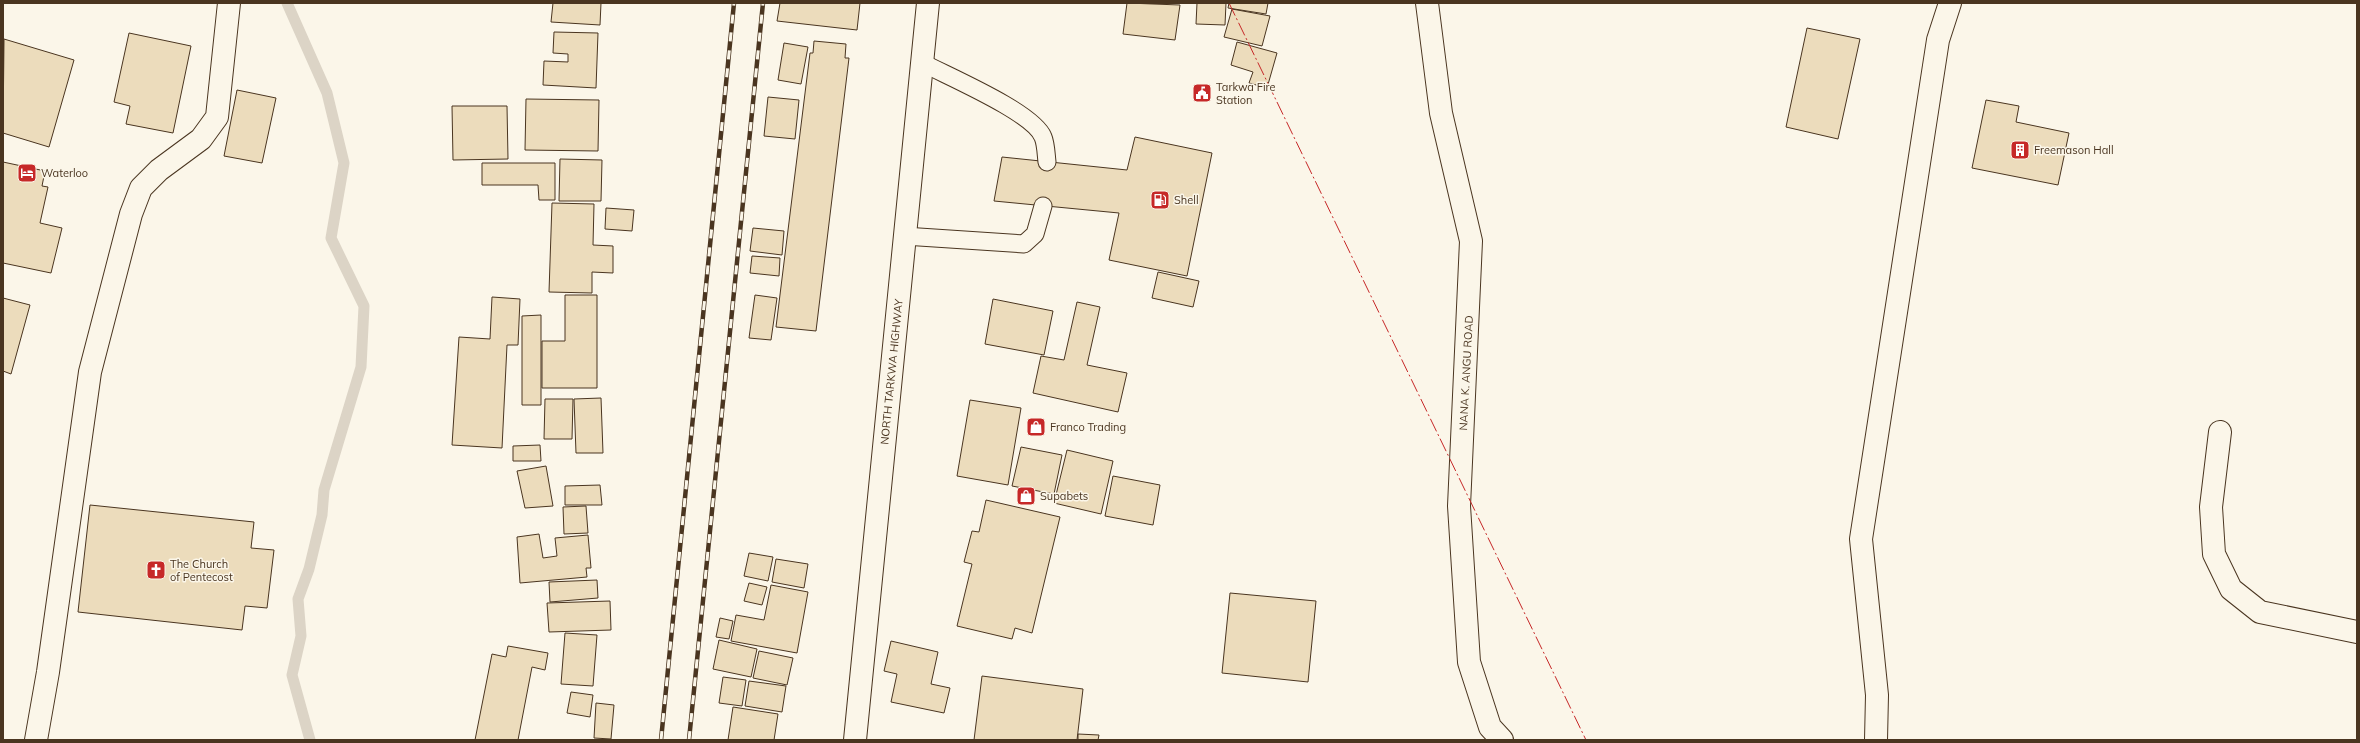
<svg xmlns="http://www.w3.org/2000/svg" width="2360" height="743" font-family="Mulish,sans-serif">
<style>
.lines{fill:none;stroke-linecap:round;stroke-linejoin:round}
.stream{stroke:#dcd4c6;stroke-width:11}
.building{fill:#ecdcbc;stroke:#4a3520}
.service-casing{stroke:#4a3520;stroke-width:19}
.minor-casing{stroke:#4a3520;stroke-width:24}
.primary-casing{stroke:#4a3520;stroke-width:24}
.service{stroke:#fbf6e9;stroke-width:17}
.minor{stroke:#fbf6e9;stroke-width:22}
.primary{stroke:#fbf6e9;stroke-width:22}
.rail-casing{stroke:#4a3520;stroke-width:4.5}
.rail{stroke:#fbf6e9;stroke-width:3;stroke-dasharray:9;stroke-linecap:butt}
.power{stroke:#c62828;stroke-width:1;stroke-dasharray:14 3 2 3;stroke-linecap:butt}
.labels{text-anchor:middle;stroke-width:3;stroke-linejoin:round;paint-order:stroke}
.poi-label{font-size:11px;fill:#4a3520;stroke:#fbf6e9;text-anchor:start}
.street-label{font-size:11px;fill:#4a3520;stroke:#fbf6e9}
</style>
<rect width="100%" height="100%" fill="#fbf6e9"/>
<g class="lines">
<path class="stream" d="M287,3L327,93L344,163L331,238L364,306L361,367L324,490L322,515L309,569L298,599L301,636L292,675L310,740"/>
</g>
<path class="building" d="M553,3H601L600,25L551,22Z
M780,3H860L857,30L777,21Z
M1127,3L1180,5L1175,40L1123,34Z
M1197,3H1226L1225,25L1196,24Z
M1229,3H1268L1266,14L1228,8Z
M1232,9L1270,16L1262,46L1224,37Z
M1807,28L1860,39L1838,139L1786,127Z
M554,32L598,33L596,88L543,85L544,61L568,62V54L553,53Z
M129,33L191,46L173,133L126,124L130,106L114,102Z
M4,39L74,60L49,147L3,133Z
M814,41L846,44L845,58H849L816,331L776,327L810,53H813Z
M1237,42L1277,53L1267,88L1249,83L1253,72L1231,65Z
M784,43L808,47L801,84L778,80Z
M237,90L276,98L262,163L224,156Z
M768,97L799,100L795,139L764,136Z
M526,99L599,100L598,151L525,150Z
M1986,100L2019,106L2016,122L2069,133L2058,185L1972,168Z
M452,106H507L508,159L453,160Z
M1135,137L1212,153L1187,276L1109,260L1119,213L994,201L1002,157L1127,170Z
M560,159L602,160L601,201H559Z
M3,162L45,171L42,186L48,187L40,223L62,228L51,273L3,263Z
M482,163H555V200H539L538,185H482Z
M552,203L594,204L593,245L613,246V273L592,272V293L549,292Z
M606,208L634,210L632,231L605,229Z
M753,228L784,231L782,255L750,251Z
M752,256L780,258L779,276L750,273Z
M1158,272L1199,281L1193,307L1152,298Z
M565,295H597V388H542V341H565Z
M755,295L777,298L771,340L749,338Z
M492,297L520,299L518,345H507L502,448L452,445L459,337L490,339Z
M3,298L30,305L11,374L3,371Z
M993,299L1053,311L1044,355L985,344Z
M1077,302L1100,307L1087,365L1127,373L1118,412L1033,393L1041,356L1064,360Z
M541,315V405H522V316Z
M601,398L603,453H576L574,399Z
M545,399H573L572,439H544Z
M970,400L1021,408L1008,485L957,476Z
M540,445L541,461H513V446Z
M1021,447L1062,455L1054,494L1012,486Z
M1067,450L1113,461L1101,514L1054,503Z
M546,466L553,506L525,508L517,471Z
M1113,476L1160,485L1153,525L1105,516Z
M600,485L602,505H565V486Z
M986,500L1060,517L1032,633L1015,628L1012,639L957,626L972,564L964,562L972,531L979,532Z
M90,505L254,522L251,548L274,550L267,608L245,606L242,630L78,612Z
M586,506L588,533L564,534L563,507Z
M539,534L543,558L557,556L555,538L588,535L591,568H586L587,577L520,583L517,537Z
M749,553L773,557L768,581L744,576Z
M776,559L808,564L804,588L772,582Z
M597,580L598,598L550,602L549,582Z
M749,583L767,587L762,605L744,601Z
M771,585L808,592L797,653L731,641L736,615L764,620Z
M1230,593L1316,601L1308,682L1222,673Z
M610,601L611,630L549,632L547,603Z
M720,618L733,621L729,639L716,637Z
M565,633L597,635L593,686L561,684Z
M719,640L757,649L751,677L713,669Z
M891,641L938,652L931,684L950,688L944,713L891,702L897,674L884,671Z
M508,646L548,653L545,670L532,667L518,740H475L492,654L506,657Z
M759,651L793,658L787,685L753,678Z
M982,676L1083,689L1077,740H974Z
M723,677L746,680L742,706L719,703Z
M749,681L786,686L782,712L745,706Z
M571,692L593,695L590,717L567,713Z
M596,703L614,705L611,739L594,738Z
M733,707L778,714L774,740H728Z
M1078,734L1099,735L1098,740H1078Z"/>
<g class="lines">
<defs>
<path id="service" d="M921,62C947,76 1033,112 1043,137C1046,144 1046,154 1047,162
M904,236L1024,244L1035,234L1043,206"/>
<path id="minor" d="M1427,3L1441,113L1471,241L1459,506L1469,662L1490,727L1502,740
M2220,432L2211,507L2214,554L2231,589L2260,612L2357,632
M36,740L48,672L90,372L131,214L141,188L159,170L201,139L217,117L229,3
M1876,740L1877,695L1861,539L1938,40L1950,3"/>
<g id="primary">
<path id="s1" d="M855,740L928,3"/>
</g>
</defs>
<use href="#service" class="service-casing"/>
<use href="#minor" class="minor-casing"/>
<use href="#primary" class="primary-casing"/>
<use href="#service" class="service"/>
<use href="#minor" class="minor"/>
<use href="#primary" class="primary"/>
<defs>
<path id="rail" d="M661,740L734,3
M689,740L763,3"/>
</defs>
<use href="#rail" class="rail-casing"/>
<use href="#rail" class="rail"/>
<path class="power" d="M1229,3L1586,740"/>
</g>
<defs>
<symbol id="civic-square" viewBox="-11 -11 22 22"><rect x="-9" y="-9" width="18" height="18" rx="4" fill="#c62828" stroke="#fbf6e9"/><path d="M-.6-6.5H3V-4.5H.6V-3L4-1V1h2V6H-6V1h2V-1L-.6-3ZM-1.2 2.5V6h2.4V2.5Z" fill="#fff"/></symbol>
<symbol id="building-square" viewBox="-11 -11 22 22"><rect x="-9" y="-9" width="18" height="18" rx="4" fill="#c62828" stroke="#fbf6e9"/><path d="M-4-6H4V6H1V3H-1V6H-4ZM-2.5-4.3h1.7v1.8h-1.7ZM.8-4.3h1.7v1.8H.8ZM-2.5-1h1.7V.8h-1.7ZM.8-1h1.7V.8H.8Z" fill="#fff"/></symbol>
<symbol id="hotel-square" viewBox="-11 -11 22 22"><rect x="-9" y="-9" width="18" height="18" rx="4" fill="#c62828" stroke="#fbf6e9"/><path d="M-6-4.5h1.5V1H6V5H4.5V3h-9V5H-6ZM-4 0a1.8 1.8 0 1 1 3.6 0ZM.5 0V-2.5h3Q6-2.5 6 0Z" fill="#fff"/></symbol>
<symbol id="fuel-square" viewBox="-11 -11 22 22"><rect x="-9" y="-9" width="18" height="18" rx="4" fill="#c62828" stroke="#fbf6e9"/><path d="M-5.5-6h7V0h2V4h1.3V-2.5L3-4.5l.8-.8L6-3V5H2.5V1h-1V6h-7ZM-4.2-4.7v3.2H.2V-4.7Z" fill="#fff"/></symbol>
<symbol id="shop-square" viewBox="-11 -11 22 22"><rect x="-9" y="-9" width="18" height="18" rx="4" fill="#c62828" stroke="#fbf6e9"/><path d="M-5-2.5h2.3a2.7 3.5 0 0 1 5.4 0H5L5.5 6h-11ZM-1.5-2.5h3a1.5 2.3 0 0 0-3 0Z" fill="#fff"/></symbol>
<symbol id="church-square" viewBox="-11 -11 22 22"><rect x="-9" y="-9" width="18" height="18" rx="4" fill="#c62828" stroke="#fbf6e9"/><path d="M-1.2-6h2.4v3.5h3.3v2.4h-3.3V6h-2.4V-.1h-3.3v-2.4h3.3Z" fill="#fff"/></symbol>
</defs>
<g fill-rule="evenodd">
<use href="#civic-square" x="1191" y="82" width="22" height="22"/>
<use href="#building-square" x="2009" y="139" width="22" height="22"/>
<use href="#hotel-square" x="16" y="162" width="22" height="22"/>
<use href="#fuel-square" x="1149" y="189" width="22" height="22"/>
<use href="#shop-square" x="1025" y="416" width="22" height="22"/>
<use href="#shop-square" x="1015" y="485" width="22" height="22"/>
<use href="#church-square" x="145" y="559" width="22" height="22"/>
</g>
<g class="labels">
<g class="poi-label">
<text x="1216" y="91">Tarkwa Fire<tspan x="1216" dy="13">Station</tspan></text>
<text x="2034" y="154">Freemason Hall</text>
<text x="41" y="177">Waterloo</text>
<text x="1174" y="204">Shell</text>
<text x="1050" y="431">Franco Trading</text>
<text x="1040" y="500">Supabets</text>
<text x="170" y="568">The Church<tspan x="170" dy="13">of Pentecost</tspan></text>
</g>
<g class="street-label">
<text dy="4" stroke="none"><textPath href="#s1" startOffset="370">NORTH TARKWA HIGHWAY</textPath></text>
<text transform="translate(1466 373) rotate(-87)" y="4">NANA K. ANGU ROAD</text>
</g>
</g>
<rect width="2360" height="743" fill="none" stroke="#4a3520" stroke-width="8"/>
</svg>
